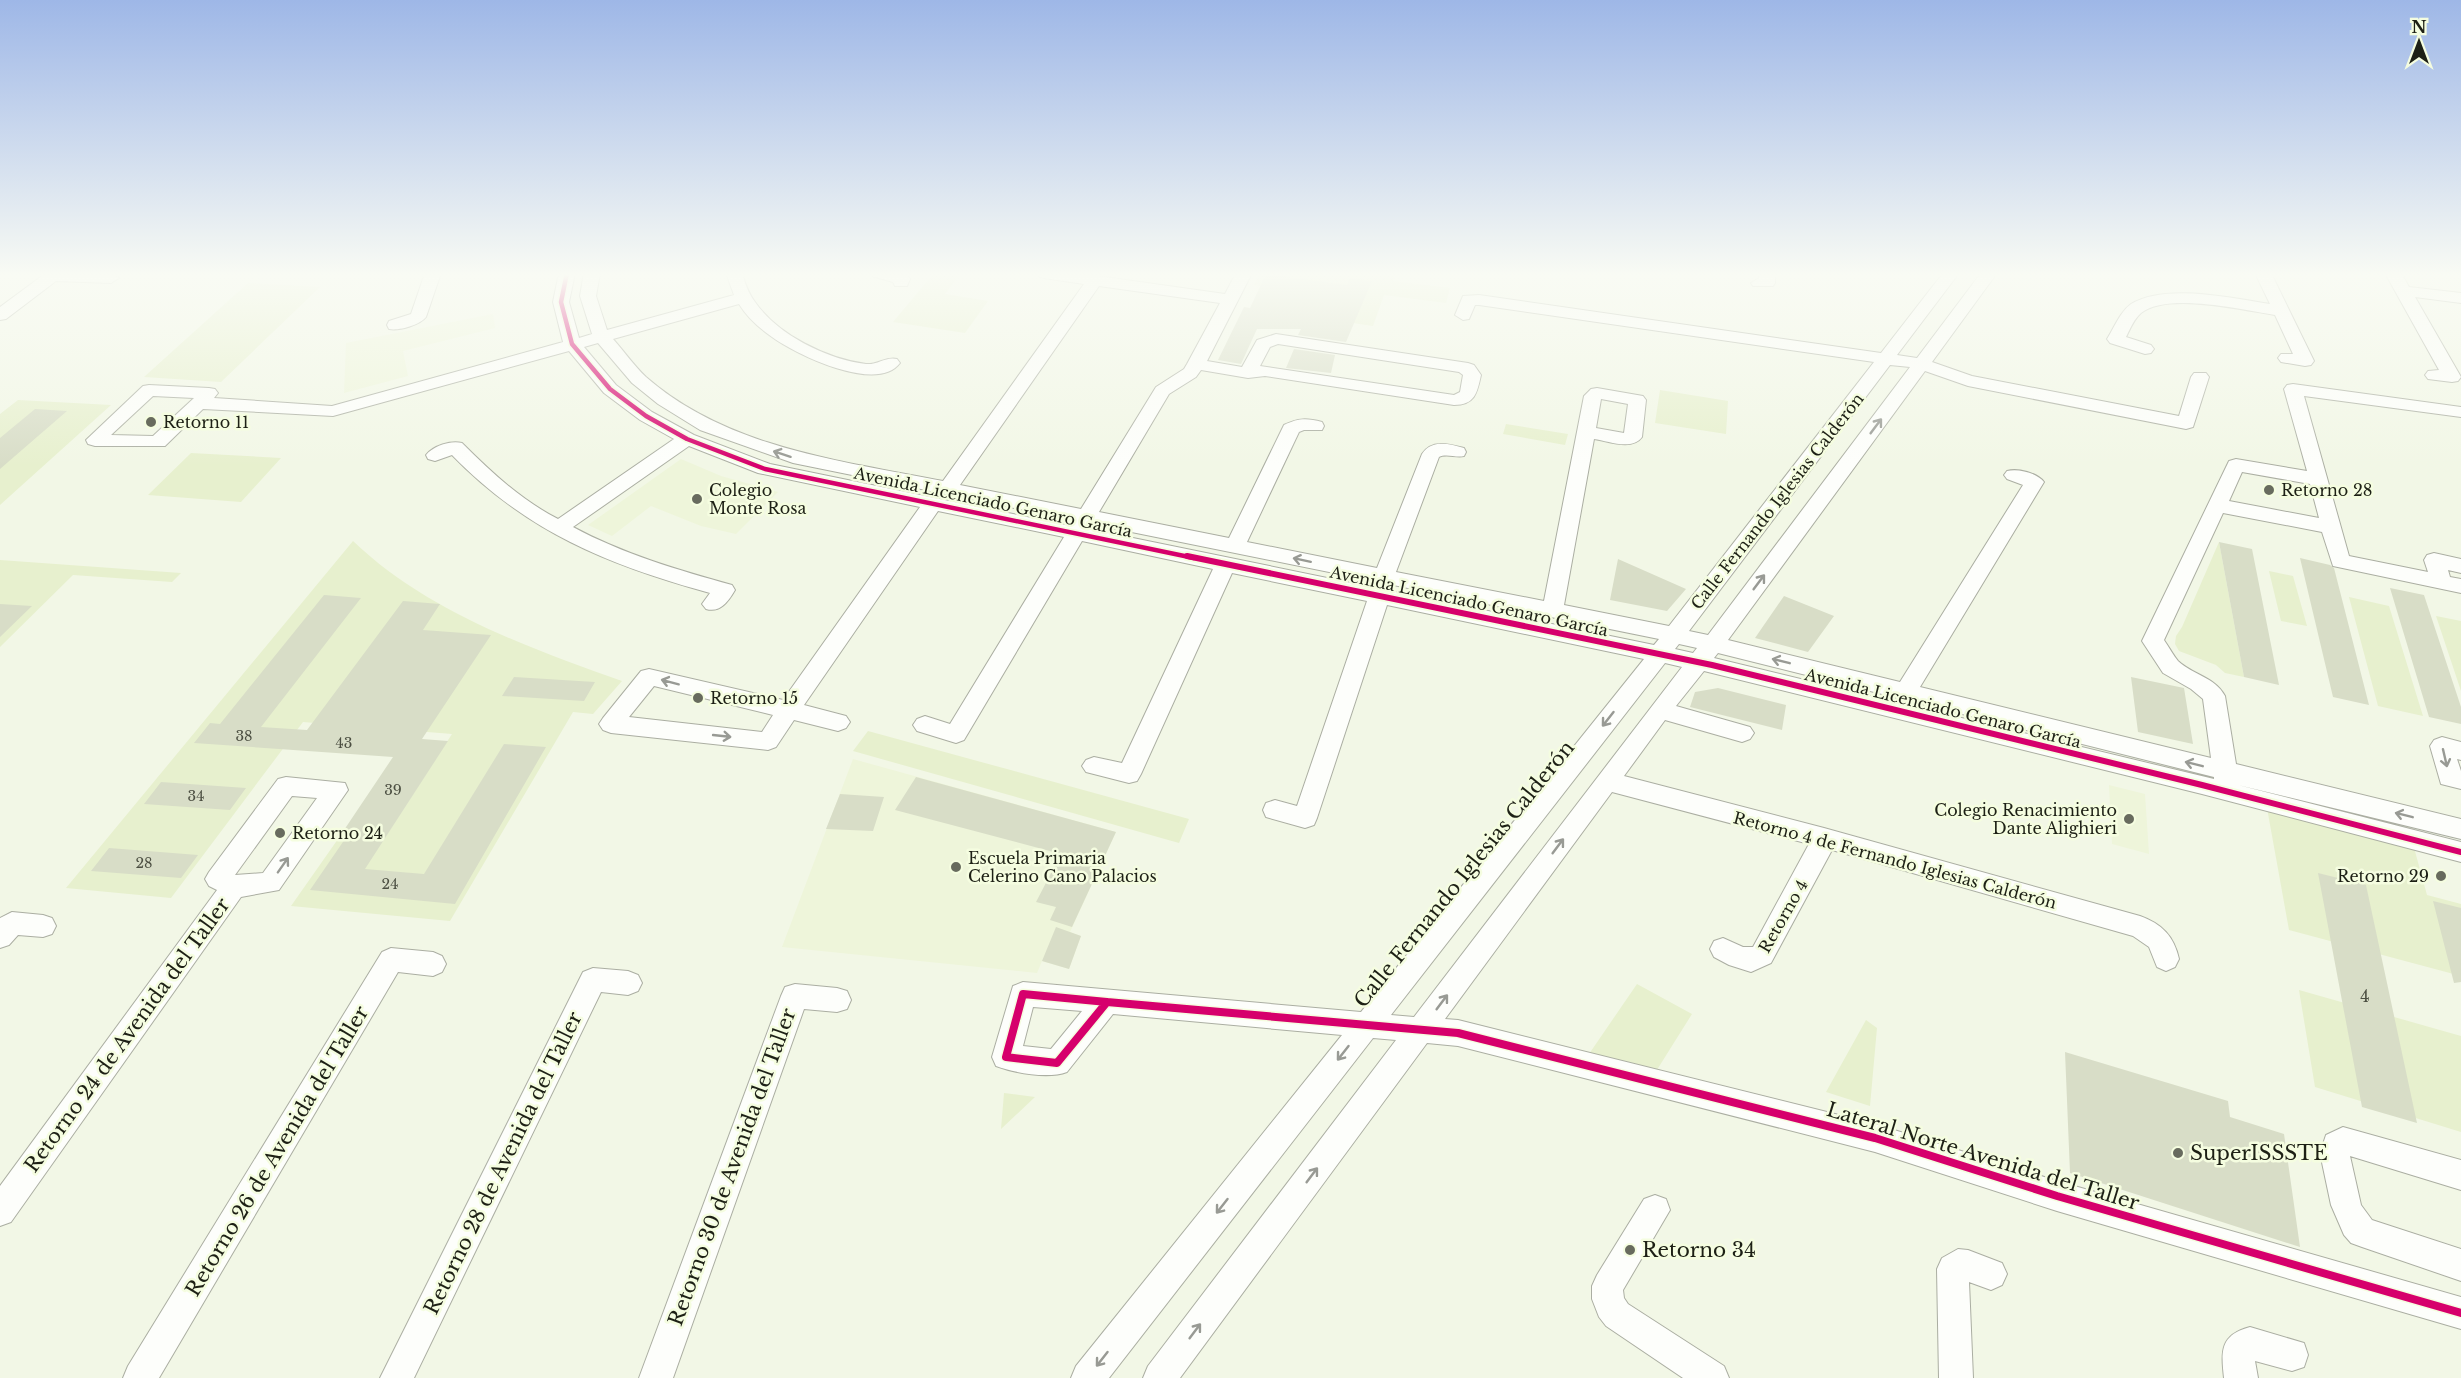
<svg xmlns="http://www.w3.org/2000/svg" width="2461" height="1378" font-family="'Libre Baskerville',serif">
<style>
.built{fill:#eef5da}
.green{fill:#e7f0ce}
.building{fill:#d8ddc7}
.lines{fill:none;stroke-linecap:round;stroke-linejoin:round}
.minor-casing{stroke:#abaea2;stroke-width:2}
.minor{fill:#fdfefb;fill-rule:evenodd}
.cycleway-far2-casing{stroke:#f5fde0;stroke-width:8}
.cycleway-far1-casing{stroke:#f5fde0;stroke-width:10}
.cycleway-casing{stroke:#f5fde0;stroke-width:11}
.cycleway-far2{stroke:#d6006c;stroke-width:4.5}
.cycleway-far1{stroke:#d6006c;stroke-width:6}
.cycleway{stroke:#d6006c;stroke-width:8}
.oneway{stroke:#989a94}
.poi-dot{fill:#686b5e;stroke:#f5fde0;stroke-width:2}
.labels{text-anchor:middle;stroke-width:5;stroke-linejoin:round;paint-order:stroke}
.number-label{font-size:14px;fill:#4c4f42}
.poi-label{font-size:16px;fill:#1d2015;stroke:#f5fde0;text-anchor:start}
.street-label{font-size:16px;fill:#1d2015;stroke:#f5fde0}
.near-number-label{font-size:16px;fill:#4c4f42}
.near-street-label{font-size:20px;fill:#1d2015;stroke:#f5fde0}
.near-poi-label{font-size:20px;fill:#1d2015;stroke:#f5fde0;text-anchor:start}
</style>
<rect width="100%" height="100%" fill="#f2f7e6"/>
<path class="built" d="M493,314L495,328L403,351L408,376L344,393L346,343Z
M681,459L721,476L778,492L736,534L701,526L651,506L612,536L588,525Z
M853,759L1116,832L1070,932L1081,936L1069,969L1042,961L1037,973L782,947Z
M2109,785L2145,794L2149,854L2112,844Z"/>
<path class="green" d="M934,273H961L945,294L988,301L965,333L893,322Z
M1260,273H1395L1393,281L1450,288L1446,303L1384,295L1373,326L1333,320L1342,297L1254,285Z
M248,283L320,287L221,382L144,377Z
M1660,390L1728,401L1726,434L1655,423Z
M18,400L111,405L0,505V414Z
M1506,424L1568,434L1565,445L1503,434Z
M191,453L281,458L241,502L148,495Z
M353,541C426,611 529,648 622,681L593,714L573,712L450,921L291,906L338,839L382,842L452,734L303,722L171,898L66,888Z
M2219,542L2244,677L2225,673L2216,665L2179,651L2175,644L2176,636L2182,627Z
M0,560L181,573L172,582L73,575L0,647Z
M2269,571L2293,576L2307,626L2281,621Z
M2349,597L2389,606L2423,716L2378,706Z
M2436,616L2461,621V691Z
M868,731L1189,819L1179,843L853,751Z
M2267,808L2413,844L2427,895L2461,904V976L2289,930Z
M1637,984L1692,1014L1655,1073L1589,1054Z
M2299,990L2461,1036V1132L2315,1087Z
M1866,1020L1877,1028L1870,1106L1826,1092Z
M1004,1093L1035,1097L1001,1129Z"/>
<path class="building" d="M1266,274L1347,285L1350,278L1372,281L1346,342L1298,335L1301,329H1257L1241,364L1218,360L1244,307L1250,308Z
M1294,349L1335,355L1331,373L1286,368Z
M35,409L67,411L0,469V438Z
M2219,542L2252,549L2279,685L2244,677Z
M2300,558L2330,565L2334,568L2369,705L2333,697Z
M1618,559L1686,589L1667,611L1610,600Z
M2390,588L2424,595L2461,707V724L2429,717Z
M324,595L361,598L261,727L307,730L403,601L440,604L423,630L491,635L422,739L448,741L365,869L424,874L504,744L546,747L455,904L310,890L345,839H338L393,757L194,743L210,723L220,724Z
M1784,596L1834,616L1808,652L1755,638Z
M0,604L32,606L0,637Z
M514,677L595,682L584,701L502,696Z
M2131,677L2184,688L2193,744L2138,732Z
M1718,688L1786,705L1782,730L1690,707L1695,692Z
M916,777L1116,832L1072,927L1050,920L1056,907L1036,902L1061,854L895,810Z
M161,782L246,788L230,810L144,804Z
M840,794L884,797L873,831L826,829Z
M109,848L198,855L181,878L91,871Z
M2318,873L2366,885L2417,1123L2362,1107Z
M2433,901L2461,908V982L2454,983Z
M1056,927L1081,936L1069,969L1042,961Z
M2065,1052L2228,1101L2230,1117L2284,1134L2300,1247L2070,1173Z"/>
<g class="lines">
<defs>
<path id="minor" d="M46,273H111L119,278L111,283L56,281L6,319L0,320V307Z
M425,273H441L426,317C420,325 399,331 389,329L387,325L389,321L411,314Z
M559,273H575L569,302L579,338L592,334L580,296L584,273H600L596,296L607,330L734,295L726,273H742C745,283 748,293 755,302C778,335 827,359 866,364C878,365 886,356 897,359L900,363C877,394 795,354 772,337C759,328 747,317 739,304L613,339C624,351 634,366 646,377C727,448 841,461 943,481L1084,284L1044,278L1038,276L1036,273H1076L1225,294L1236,273H1252L1207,361L1242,367L1257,340L1276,334L1468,363L1474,365L1481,375C1477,393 1475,405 1454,405L1265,376L1248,378L1201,370L1196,377L1169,394L1099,512L1229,538L1284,425C1298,418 1307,418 1322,422L1324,426L1322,430H1304L1299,432L1247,542L1377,568L1422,454C1432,439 1449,444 1464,448L1466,452L1464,456C1456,458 1446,453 1439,457L1396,572L1544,601L1584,396L1591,389L1597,388L1643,396L1646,400L1642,437C1632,451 1608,441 1594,439L1564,605L1669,626L1874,362L1479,305H1475L1469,319L1463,320L1455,315L1463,296L1479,295L1881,353L1943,273H1959L1897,355L1917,358L1981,273H1997L1932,362L1972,376L2179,416L2191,377L2194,373H2206L2209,377L2193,427L2186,429L1968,386L1925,371L1728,640L1900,682L2023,485L2007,479L2004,475L2007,471C2018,468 2037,473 2044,482L1920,687L2211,758L2203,699L2191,689L2163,673L2142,641L2229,461L2236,459L2307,471L2284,389L2287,385L2293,384L2461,407V417L2304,396L2349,556L2428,572L2424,560L2427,555L2434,553L2461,559V573L2448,570L2450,577L2461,579V593L2333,566L2322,532L2223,513L2164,640C2169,647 2173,655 2178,661C2193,675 2215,677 2225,696L2236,764L2461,819V839L2238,785L2461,842V862L2202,794L1704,671L1676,706L1750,727L1754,733L1750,739L1742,742L1665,720L1624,776L1824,828L2140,916C2162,924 2174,936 2179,959L2175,967L2166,971L2157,967L2149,947L2133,936L1832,850L1771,963L1751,972L1729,965L1714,957L1710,949L1714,941L1723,938L1743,947H1753L1809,844L1612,792L1445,1019L1458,1020L1875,1124L2057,1181L2461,1297V1329L2057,1211L1875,1152L1458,1046L1427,1043L1180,1378H1143L1148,1366L1396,1040L1373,1038L1109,1378H1071L1076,1366L1342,1035L1113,1014L1067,1072C1048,1079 1015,1073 996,1066L992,1057L1013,986L1023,982L1361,1012L1644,659L1387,605L1317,818L1314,825L1305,828L1266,817L1263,810L1266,803L1275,800L1297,806L1367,601L1232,573L1141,774L1137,781L1129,783L1086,772L1082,766L1086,760L1094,757L1122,763L1213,569L1082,541L964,740L956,743L917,731L913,725L917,719L925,716L950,724L1064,537L938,511L804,705L846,716L850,722L846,728L838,731L794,720L776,747L768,750L611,733L603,730L599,724L603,718L641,671L649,669L783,700L920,507L758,473L689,446L573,527C623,554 678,570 732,585L735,590C728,602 720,613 706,609L702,604L710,593C608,565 527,532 452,455L435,461L428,459L426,455C433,446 451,440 462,443C491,472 521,500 558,519L674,439L640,420L604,393L569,351L333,416L203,409L165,446H95L88,444L86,440L143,386L149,385L209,388L215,389L218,393L214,398L332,406L563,342L553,302ZM1099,286L1220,303L1187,364L1184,369L1156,387L1081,509L960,485ZM598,343L632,383L658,404L700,430L793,463L1074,520L1071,526L770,464L694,435L652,412L616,385L584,347ZM1278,344L1459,372L1463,375L1460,392L1454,395L1260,366L1270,347ZM1890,365L1910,367L1708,635L1689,631ZM153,396L194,398L153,436L111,435ZM1601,399L1628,404L1624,433L1596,428ZM2242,472L2310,484L2319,518L2229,501ZM1092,524L1659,639L1654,645L1089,529ZM1679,644L1697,648L1693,653L1675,649ZM1718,653L2214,777V779L1714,658ZM1665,663L1682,667L1414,1017L1391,1015ZM654,686L773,715L762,732L629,717ZM1033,1007L1082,1011L1051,1049L1023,1046Z
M870,273H897L908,276L910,279L907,286H895L893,282L872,276Z
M1759,273H1775V283L1773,286H1753L1751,283L1759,278Z
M2255,273H2271L2314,361L2311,365L2305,366L2281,362L2278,358L2281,354H2293L2275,315C2243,310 2168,292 2141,313C2134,319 2130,329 2126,337L2151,345L2154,349L2151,353L2145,354L2110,343L2107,339C2114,328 2120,312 2131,304C2166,283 2231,298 2270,304Z
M2385,273H2401L2409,287L2461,293V303L2415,297L2461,377L2458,381L2452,382L2428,379L2425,375L2428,371L2439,370Z
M2442,737L2461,742V760L2457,759L2461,771V789L2441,784L2430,746L2434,740Z
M286,777L345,783L348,790L279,890L241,897L11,1222L0,1226V1186L217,890L209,886L205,879L209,872L278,779ZM292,796L317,798L263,873L235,875Z
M12,912L43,915L52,918L56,926L52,934L43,937L18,935L9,945L0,948V918Z
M391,948L433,952L442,956L446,964L442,972L433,976L398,972L159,1378H123L128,1366L382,952Z
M593,968L628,971L638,975L642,983L638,991L628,995L601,992L414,1378H380L583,972Z
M795,984L837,988L847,991L851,1000L847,1009L837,1012L804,1009L673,1378H639L781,996L785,987Z
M2343,1127L2461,1160V1190L2350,1156L2361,1205L2372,1220L2461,1249V1281L2362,1247L2351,1243L2344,1235L2331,1205L2320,1153L2326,1135Z
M1655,1195L1666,1199L1670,1210L1623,1290L1624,1298L1628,1304L1724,1366L1729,1378H1683L1606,1326L1599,1317L1592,1299V1286L1597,1275L1644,1199Z
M1958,1249L1968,1250L2002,1263L2007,1274L2002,1285L1991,1290L1969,1282L1973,1378H1939L1937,1269L1942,1258Z
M2250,1327L2304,1343L2308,1355L2304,1367L2292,1371L2255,1361L2258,1378H2224C2221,1351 2220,1335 2250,1327Z"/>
</defs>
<use href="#minor" class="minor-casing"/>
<use href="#minor" class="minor"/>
<defs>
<path id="cycleway-far2" d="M567,273L561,302L572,344L610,389L646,416L687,439L765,469L1194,558"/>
<path id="cycleway-far1" d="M1187,556L1712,665L2202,785L2461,852"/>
<path id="cycleway" d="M1023,994L1107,1002L1057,1063L1006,1057Z
M1107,1002L1458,1033L1875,1138L2057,1196L2461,1313"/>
</defs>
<use href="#cycleway-far2" class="cycleway-far2-casing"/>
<use href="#cycleway-far1" class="cycleway-far1-casing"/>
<use href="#cycleway" class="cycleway-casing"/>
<use href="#cycleway-far2" class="cycleway-far2"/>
<use href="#cycleway-far1" class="cycleway-far1"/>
<use href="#cycleway" class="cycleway"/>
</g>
<defs><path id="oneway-shaft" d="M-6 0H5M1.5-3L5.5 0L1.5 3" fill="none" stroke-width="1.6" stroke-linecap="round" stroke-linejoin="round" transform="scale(1.5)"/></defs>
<g class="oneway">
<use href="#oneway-shaft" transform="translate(1876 426) rotate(-53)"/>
<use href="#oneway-shaft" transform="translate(782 454) rotate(-162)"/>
<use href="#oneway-shaft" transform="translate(1302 560) rotate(-168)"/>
<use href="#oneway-shaft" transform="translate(1759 582) rotate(-53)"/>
<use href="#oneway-shaft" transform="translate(1781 661) rotate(-166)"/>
<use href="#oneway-shaft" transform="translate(670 682) rotate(-165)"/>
<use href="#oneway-shaft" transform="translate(1608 719) rotate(128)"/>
<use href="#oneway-shaft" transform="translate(722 736) rotate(6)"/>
<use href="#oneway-shaft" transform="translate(2445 758) rotate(77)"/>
<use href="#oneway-shaft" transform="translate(2194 764) rotate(-166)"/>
<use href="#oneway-shaft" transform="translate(2404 815) rotate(-166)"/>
<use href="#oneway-shaft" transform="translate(1558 846) rotate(-53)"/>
<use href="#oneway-shaft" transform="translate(283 865) rotate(-55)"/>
<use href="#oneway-shaft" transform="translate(1442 1002) rotate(-53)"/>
<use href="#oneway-shaft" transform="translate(1343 1053) rotate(128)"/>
<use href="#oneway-shaft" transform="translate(1312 1175) rotate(-53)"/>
<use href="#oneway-shaft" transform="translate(1222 1206) rotate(128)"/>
<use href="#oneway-shaft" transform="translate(1195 1331) rotate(-53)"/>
<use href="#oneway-shaft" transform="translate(1102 1359) rotate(128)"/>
</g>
<linearGradient id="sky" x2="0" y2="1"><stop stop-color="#9eb7e7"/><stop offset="0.59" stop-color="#f9fbf4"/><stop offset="1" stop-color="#f9fbf4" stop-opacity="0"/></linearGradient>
<rect width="2461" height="466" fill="url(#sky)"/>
<g class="poi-dot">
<circle cx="151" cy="422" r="6"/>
<circle cx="2269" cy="490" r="6"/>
<circle cx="697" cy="499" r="6"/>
<circle cx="698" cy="698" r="6"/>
<circle cx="2129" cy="819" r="6"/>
<circle cx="280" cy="833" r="6"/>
<circle cx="956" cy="867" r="6"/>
<circle cx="2441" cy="876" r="6"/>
<circle cx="2178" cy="1153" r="6"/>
<circle cx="1630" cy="1250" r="6"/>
</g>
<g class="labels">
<g class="number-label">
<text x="244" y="741">38</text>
<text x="344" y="748">43</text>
<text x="393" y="795">39</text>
<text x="196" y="801">34</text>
<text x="144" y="868">28</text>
<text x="390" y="889">24</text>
</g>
<g class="poi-label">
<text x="163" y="428">Retorno 11</text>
<text x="709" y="496">Colegio<tspan x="709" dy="18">Monte Rosa</tspan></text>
<text x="2281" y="496">Retorno 28</text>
<text x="710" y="704">Retorno 15</text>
<text x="2117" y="816" text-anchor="end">Colegio Renacimiento<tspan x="2117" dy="18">Dante Alighieri</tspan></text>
<text x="292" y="839">Retorno 24</text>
<text x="968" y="864">Escuela Primaria<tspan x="968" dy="18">Celerino Cano Palacios</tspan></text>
<text x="2429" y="882" text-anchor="end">Retorno 29</text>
</g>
<g class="street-label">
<text transform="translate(1777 501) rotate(-52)" y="6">Calle Fernando Iglesias Calderón</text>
<text transform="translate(993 502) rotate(12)" y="6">Avenida Licenciado Genaro García</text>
<text transform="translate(1469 601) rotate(12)" y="6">Avenida Licenciado Genaro García</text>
<text transform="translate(1943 708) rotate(14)" y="6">Avenida Licenciado Genaro García</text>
<text transform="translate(1895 860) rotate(15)" y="6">Retorno 4 de Fernando Iglesias Calderón</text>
<text transform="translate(1783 916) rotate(-60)" y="6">Retorno 4</text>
</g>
<g class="near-number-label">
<text x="2365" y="1002">4</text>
</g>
<g class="near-street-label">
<text transform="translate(1464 874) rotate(-51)" y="7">Calle Fernando Iglesias Calderón</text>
<text transform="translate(127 1035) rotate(-54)" y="7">Retorno 24 de Avenida del Taller</text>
<text transform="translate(277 1151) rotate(-59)" y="7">Retorno 26 de Avenida del Taller</text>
<text transform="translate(1983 1156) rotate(17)" y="7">Lateral Norte Avenida del Taller</text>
<text transform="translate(503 1163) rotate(-64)" y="7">Retorno 28 de Avenida del Taller</text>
<text transform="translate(732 1167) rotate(-70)" y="7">Retorno 30 de Avenida del Taller</text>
</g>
<g class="near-poi-label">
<text x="2190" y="1160">SuperISSSTE</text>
<text x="1642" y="1257">Retorno 34</text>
</g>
</g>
<g transform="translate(2419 42)" stroke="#f5fde0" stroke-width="4.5" paint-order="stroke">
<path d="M0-4.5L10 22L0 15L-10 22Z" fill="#1d2015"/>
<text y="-9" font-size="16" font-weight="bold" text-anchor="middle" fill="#1d2015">N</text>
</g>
</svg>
